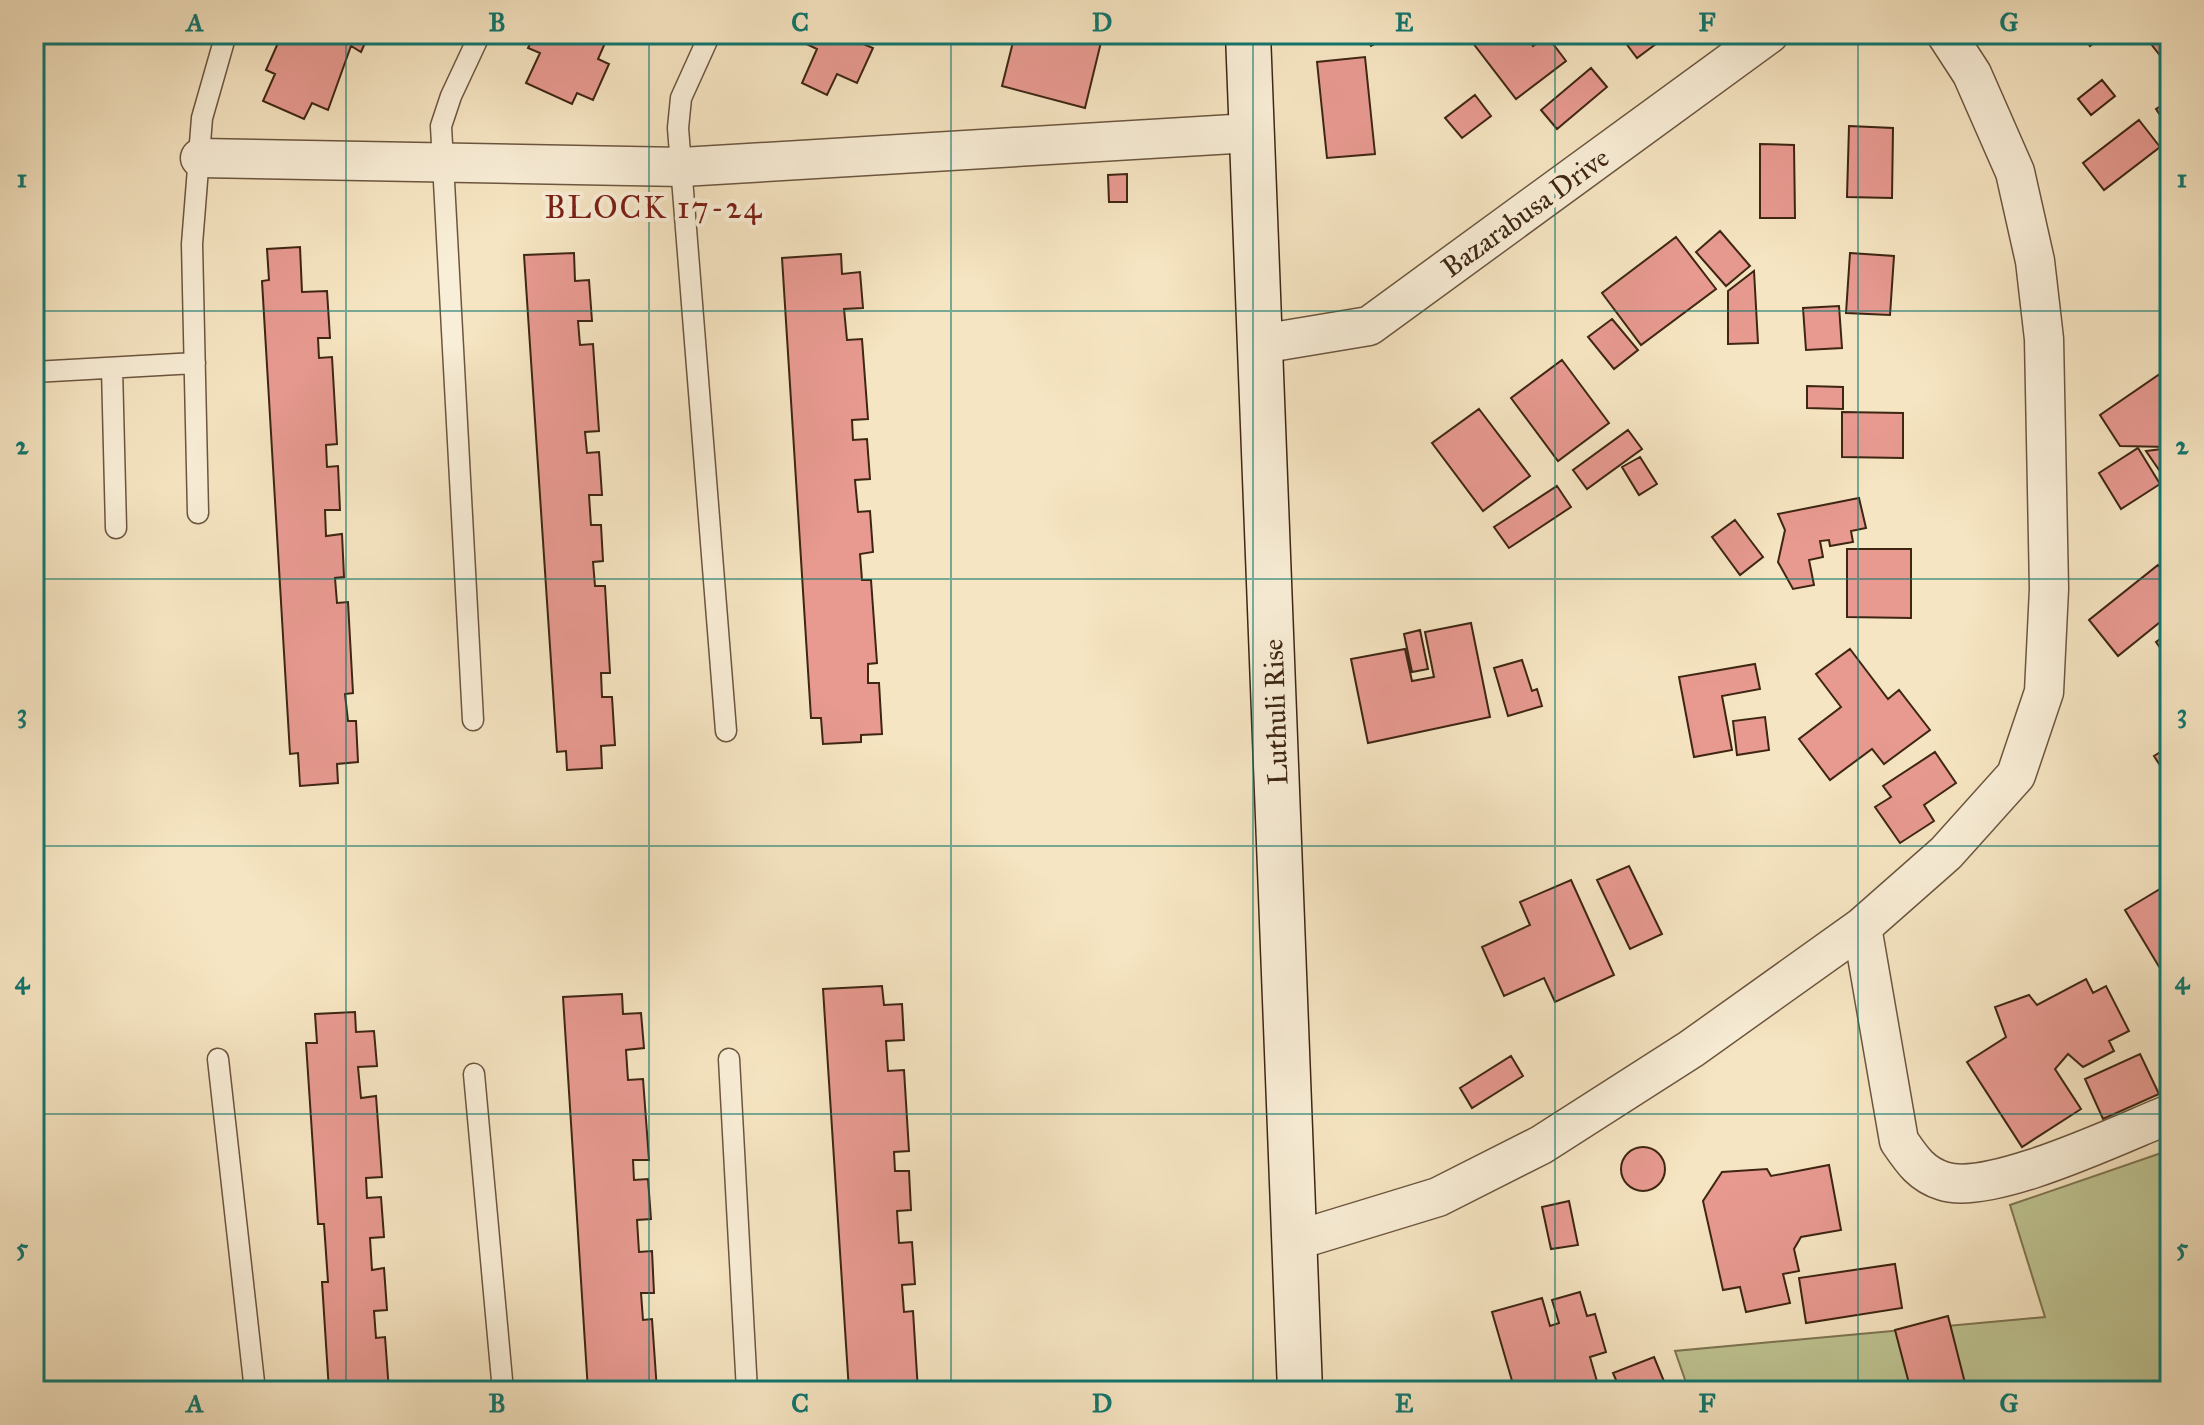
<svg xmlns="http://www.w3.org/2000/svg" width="2204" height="1425" font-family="'IM FELL Great Primer',serif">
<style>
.green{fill:#bec492;stroke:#7e7552;stroke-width:2}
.building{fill:#e89a91;stroke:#3e2613;stroke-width:2}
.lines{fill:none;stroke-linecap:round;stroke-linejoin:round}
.lane-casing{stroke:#6c563f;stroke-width:23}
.street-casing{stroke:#6c563f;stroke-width:41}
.secondary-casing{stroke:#3e2613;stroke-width:47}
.lane{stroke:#f9eed7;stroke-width:20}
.street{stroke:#f9eed7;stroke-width:38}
.secondary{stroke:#f9eed7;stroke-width:44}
.grid{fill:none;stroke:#0f766e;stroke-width:2;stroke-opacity:0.55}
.labels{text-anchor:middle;stroke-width:8;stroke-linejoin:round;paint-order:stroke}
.street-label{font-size:28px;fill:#3e2613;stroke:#f9eed7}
.quarter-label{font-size:32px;letter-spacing:2px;fill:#7a1f14;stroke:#f9eed7}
.neatline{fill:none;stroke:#0f766e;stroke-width:3}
.grid-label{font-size:26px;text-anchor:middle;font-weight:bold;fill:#0f766e}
</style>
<rect width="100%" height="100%" fill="#f6e5c2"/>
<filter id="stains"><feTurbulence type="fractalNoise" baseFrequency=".0025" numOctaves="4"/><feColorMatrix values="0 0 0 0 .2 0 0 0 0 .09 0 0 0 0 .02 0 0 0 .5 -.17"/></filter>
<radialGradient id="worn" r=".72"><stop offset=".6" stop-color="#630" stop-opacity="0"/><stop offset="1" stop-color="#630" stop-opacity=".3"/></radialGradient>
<path class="green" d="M2170,1150V1391H1689L1675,1351L2045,1317L2010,1205Z"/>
<path class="building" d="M282,34H369L361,52L351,46L328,110L312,103L304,119L263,101L275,74L266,70Z
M535,34H609L598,59L609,64L593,100L577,93L572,104L526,83L540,53L528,48Z
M799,34H867L863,44L873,48L857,83L837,74L827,95L802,83L817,49L796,39Z
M1015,34H1103L1085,108L1002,86Z
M1364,34H1393L1371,46Z
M1466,34H1524L1533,46L1547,36L1566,61L1516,99Z
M1619,34H1662L1664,38L1637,58Z
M2081,34H2105L2090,46Z
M2164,34H2170L2169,67L2151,44Z
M1365,57L1375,154L1327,158L1317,62Z
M1591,68L1607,87L1557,129L1541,110Z
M2102,80L2115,96L2091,115L2078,99Z
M1475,95L1491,116L1462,138L1445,118Z
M2170,100V130L2156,109Z
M2139,120L2160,147L2104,190L2083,163Z
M1849,126L1893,128L1892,198L1847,197Z
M1760,144L1794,145L1795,218H1760Z
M1127,174V202H1109L1108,175Z
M1720,231L1750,266L1726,286L1696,252Z
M1676,237L1716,289L1641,345L1602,293Z
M300,247L302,292L327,291L330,338H318L319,358L332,357L337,444L326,445L327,467L338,466L340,510H325L326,536L342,534L344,577L335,578L337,603L348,602L353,693L345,694L348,721H356L358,762L337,764L338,783L300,786L298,753L290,754L262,281L269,280L267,249Z
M574,253L575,281L589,280L592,321H578L580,345L593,344L599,431L585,432L587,453L599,452L602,495H589L591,525H601L603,561L593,562L595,586H605L610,673H601L602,697H612L615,745L601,746L602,768L567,770L566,751L557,752L524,255Z
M1850,253L1894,256L1890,315L1846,313Z
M841,254L842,274L860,272L863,308L844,309L847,340L862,339L868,419L852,420L853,440L867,439L870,479L855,480L858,512L870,511L873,552L860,554L862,580H871L877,663L868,664V683H879L882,734L861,735V742L823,744L821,718H811L782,258Z
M1754,271L1758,343L1728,344V291Z
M1839,306L1842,348L1806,350L1803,308Z
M1612,319L1638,350L1614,369L1588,337Z
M1562,360L1609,423L1558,461L1511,398Z
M2170,367V447L2120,446L2100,415Z
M1807,386L1843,387V409L1807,408Z
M1479,409L1530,476L1483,511L1432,443Z
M1842,412L1903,413V458L1842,457Z
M1628,430L1642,449L1587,489L1573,470Z
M2138,448L2160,484L2121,509L2099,473Z
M2170,448V482L2168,483L2146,451Z
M1640,457L1657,484L1639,495L1622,467Z
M1557,486L1571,507L1509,548L1494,527Z
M1859,498L1866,528L1851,531L1853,542L1830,546L1829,540L1820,541L1823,557L1809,560L1814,585L1793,589L1778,562L1785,530L1778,514Z
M1735,520L1763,557L1740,575L1712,537Z
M1847,549H1911V618L1847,617Z
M2158,565L2170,580V614L2118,656L2089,620Z
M1471,623L1490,717L1368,743L1351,659L1405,649L1412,681L1434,677L1425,632Z
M1420,630L1428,669L1412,672L1404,634Z
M2170,632V662L2156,642Z
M1850,649L1888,699L1899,690L1930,730L1884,764L1872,749L1830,780L1799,739L1841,707L1816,674Z
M1522,660L1532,691L1537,689L1542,706L1508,716L1494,668Z
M1755,664L1760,689L1722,696L1732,750L1694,757L1679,677Z
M1765,717L1769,750L1737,755L1733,721Z
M2170,746V781L2154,756Z
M1935,752L1956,783L1924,805L1934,821L1900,843L1875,807L1891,797L1883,786Z
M1629,866L1662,934L1630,949L1597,880Z
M1571,880L1614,975L1555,1002L1544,978L1504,996L1482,947L1530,925L1520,902Z
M2170,883V985L2125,910Z
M2086,979L2093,993L2106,986L2129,1031L2109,1041L2114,1051L2083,1067L2068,1054L2055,1069L2081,1109L2022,1147L1967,1062L2006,1037L1995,1007L2029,995L2037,1005Z
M882,986L884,1005L902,1004L904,1040L886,1041L888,1071L904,1070L909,1151L894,1152L895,1171H909L911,1210L897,1211L899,1243L912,1242L915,1284L902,1285L904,1312L913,1311L918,1391H849L823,989Z
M622,994L623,1014L641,1013L644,1048L626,1050L628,1080L643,1079L649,1160H633L634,1180L648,1179L651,1219L637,1220L639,1252L652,1251L654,1293H641L643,1320L652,1319L657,1391H588L563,997Z
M355,1012L356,1032L374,1031L377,1066L358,1067L361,1098L376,1096L382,1177L366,1178L367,1198L381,1197L384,1237L370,1238L372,1270L384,1268L387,1310L374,1311L376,1338L385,1337L389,1391H329L322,1282H328L324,1224H318L306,1043H317L315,1014Z
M2140,1054L2159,1094L2103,1119L2085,1079Z
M1511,1056L1523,1076L1472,1108L1460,1088Z
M1621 1169a22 22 0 1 1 44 0a22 22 0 1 1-44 0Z
M1829,1165L1841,1230L1801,1237L1794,1249L1799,1271L1783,1274L1790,1303L1746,1312L1740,1287L1723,1290L1703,1201L1722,1172L1767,1169L1771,1176Z
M1569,1201L1578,1245L1551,1249L1542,1207Z
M1895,1264L1902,1308L1806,1323L1799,1278Z
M1580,1292L1587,1316L1595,1314L1606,1352L1590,1357L1598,1385L1576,1391H1515L1492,1312L1542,1298L1550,1326L1559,1323L1552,1300Z
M1948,1316L1967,1391H1911L1895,1330Z
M1654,1357L1668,1391H1608L1619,1387L1613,1373Z"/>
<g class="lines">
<defs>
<path id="lane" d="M710,34L681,98L678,128L726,731
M112,368L116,528
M34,372L195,363
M198,513L192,244L202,118L226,34
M473,720L441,126L451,96L480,34
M218,1059L255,1391
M729,1059L747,1391
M474,1074L503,1391"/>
<path id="street" d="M200,158L682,167L1250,133
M1261,344L1369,326L1769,34
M1862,927L1899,1141C1912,1160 1921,1174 1943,1181C1990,1197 2122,1133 2170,1114
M1294,1241L1438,1197L1541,1145L1691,1049L1862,927L1946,853L2016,775L2044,692L2049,589L2044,339L2035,261L2015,172L1972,74L1946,34"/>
<path id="secondary" d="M1248,34L1300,1391"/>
</defs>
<use href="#lane" class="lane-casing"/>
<use href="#street" class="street-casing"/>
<use href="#secondary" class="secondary-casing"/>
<use href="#lane" class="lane"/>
<use href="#street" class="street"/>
<use href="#secondary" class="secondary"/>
</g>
<path class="grid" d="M346,34V1391M649,34V1391M951,34V1391M1253,34V1391M1555,34V1391M1858,34V1391M34,311H2170M34,579H2170M34,846H2170M34,1114H2170"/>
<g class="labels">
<g class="street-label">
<text transform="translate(1525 212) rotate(-36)" y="10">Bazarabusa Drive</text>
<text transform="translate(1275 712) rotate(-92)" y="10">Luthuli Rise</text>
</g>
<g class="quarter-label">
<text x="654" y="218">BLOCK 17-24</text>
</g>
</g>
<rect width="2204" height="1425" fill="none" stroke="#f6e5c2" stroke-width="88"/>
<rect x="44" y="44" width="2116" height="1337" class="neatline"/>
<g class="grid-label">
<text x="195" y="31">A</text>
<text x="497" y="31">B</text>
<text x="800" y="31">C</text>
<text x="1102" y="31">D</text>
<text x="1404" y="31">E</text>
<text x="1707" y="31">F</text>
<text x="2009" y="31">G</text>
<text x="22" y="187">1</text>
<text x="2182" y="187">1</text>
<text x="22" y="454">2</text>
<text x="2182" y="454">2</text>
<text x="22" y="722">3</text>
<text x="2182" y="722">3</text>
<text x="22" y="989">4</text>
<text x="2182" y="989">4</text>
<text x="22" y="1256">5</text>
<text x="2182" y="1256">5</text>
<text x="195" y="1412">A</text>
<text x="497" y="1412">B</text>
<text x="800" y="1412">C</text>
<text x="1102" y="1412">D</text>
<text x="1404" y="1412">E</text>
<text x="1707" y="1412">F</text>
<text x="2009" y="1412">G</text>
</g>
<rect width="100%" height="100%" filter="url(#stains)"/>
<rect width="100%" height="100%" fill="url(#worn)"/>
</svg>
